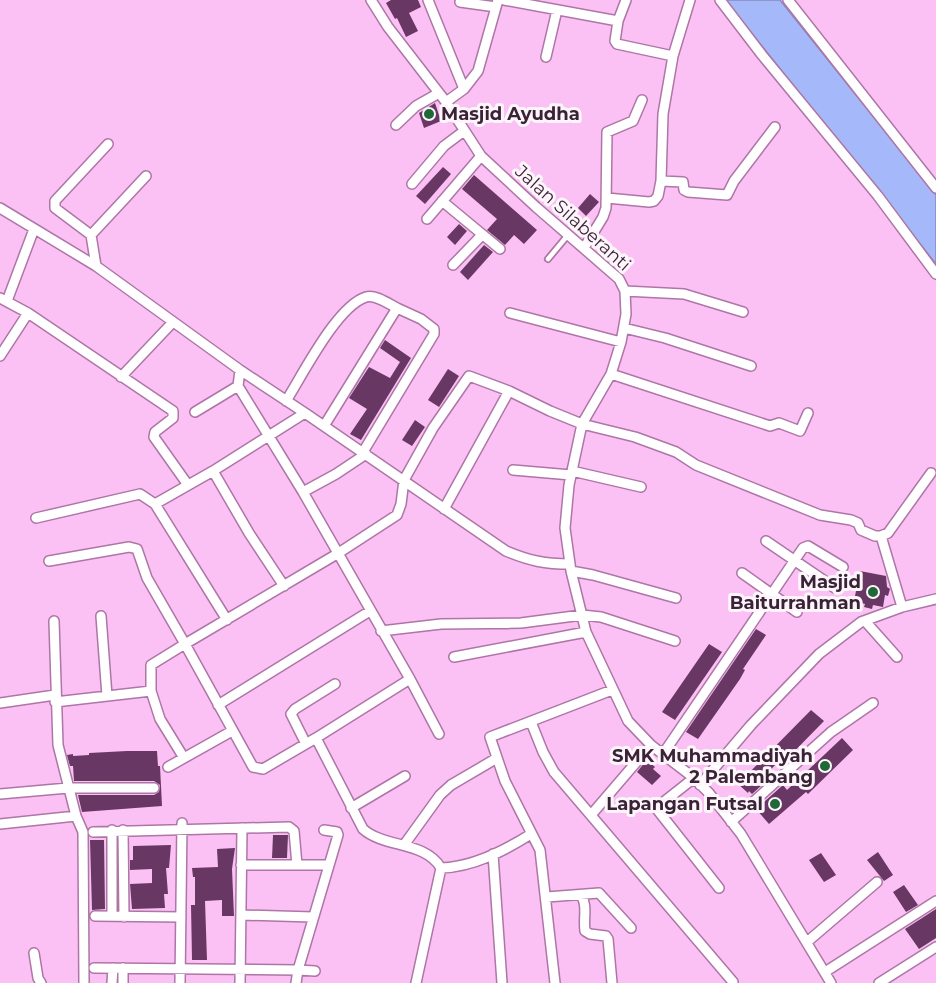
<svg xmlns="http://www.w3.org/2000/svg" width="936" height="983" font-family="Montserrat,sans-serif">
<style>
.water{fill:#a5b9fa;stroke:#858cc0;stroke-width:1.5}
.building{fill:#693764}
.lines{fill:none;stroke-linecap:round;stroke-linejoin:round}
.lane-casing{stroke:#ad76a6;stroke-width:8}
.street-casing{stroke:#ad76a6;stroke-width:12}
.lane{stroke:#fff;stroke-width:4.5}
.street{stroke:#fff;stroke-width:9}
.poi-dot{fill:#1e6937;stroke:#fcf6fb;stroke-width:2}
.labels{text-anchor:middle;stroke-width:6;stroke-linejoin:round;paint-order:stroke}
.poi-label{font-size:18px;font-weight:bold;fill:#3a2337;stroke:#fcf6fb;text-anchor:end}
.street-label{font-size:18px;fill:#3a2337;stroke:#fcf6fb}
</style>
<rect width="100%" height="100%" fill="#fcc1f4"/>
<path class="water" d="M725,0H780L936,195V264Z"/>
<path class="building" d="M391,0H418L421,7L409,13L418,31L406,37L397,18L395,19L386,3Z
M435,103L441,121L424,128L419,113Z
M443,167L451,174L425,204L416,196Z
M474,175L537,230L524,244L514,235L505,245L487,230L497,219L462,189Z
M590,194L599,202L586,216L578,208Z
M459,224L467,231L455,245L447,237Z
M484,245L493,252L468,280L460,272Z
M385,340L411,358L361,440L350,434L367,409L349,398L369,367L390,378L400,362L380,348Z
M448,369L459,376L439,407L428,400Z
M415,420L425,427L412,446L402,440Z
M860,571L886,576L887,587L890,589L888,596L885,595L883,607L873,605L872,609L864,607L865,604L854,601Z
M756,629L766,635L743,669L745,670L740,679L698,739L686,732Z
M709,644L722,652L675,720L662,712Z
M811,710L824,721L780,766L777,763L759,782L762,785L752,794L749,791L748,793L738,784Z
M842,738L853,750L808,794L806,792L769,824L756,809L783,785L787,790Z
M127,751H157L158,766H160L162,806L82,812L78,795H154L159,792L160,785L154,781H74L73,766H70L67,755L73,754V756L89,755V753Z
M645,762L648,764L649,762L655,767L653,769L661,776L652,785L637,772Z
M273,835H288L287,858H272Z
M90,840H104L105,909L92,910Z
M171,845L169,868H166L168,894H164L165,908L132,909L130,884L152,883V869L130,870V860H133V846Z
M235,848L232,869L234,916H222V900L205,901L207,960H192L191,905H195V877H193L192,868L218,867L217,849Z
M878,852L893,875L884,881L867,860Z
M821,853L836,875L824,882L809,860Z
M904,885L918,905L906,912L893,892Z
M936,909V938L919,949L905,929Z"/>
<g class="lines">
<defs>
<path id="lane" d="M548,259L568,235"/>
<path id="street" d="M371,0L388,27L446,102L481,156L536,207L619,279L625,291L626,314L621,342L611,374L582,424L569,485L565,528L571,571L586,632L628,721L651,745L694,778L709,793L741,834L831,983
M428,0L464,89
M504,0L618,21L615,41L617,44L673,56L690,0
M720,0L762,55L878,196L936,274
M788,0L936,188
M460,2L496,7
M618,21L626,0
M546,57L557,10
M446,102L464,89L478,71L498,0
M396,125L416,106L439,93
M108,144L55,201V208L91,235L96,266L240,370L305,413
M661,181L683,182L684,190L688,192L727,195L734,181L775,127
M412,184L444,146L464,131
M607,198L649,202L654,201L658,196L661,181L663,114L673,56
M442,201L500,249
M0,208L96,266
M427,219L481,156
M91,235L146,176
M584,248L603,217L606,208L607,132L633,121L642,100
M453,265L482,235
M625,291L684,294L743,312
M0,298L28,313L173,411V418L155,432L154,437L188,485
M7,301L34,229
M510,313L621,342
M624,328L665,338L751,366
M0,356L28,313
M240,370L238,386L303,492L410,679L316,738L363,829C384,848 425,841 441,868L416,983
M611,374L770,426L779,423L800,431L808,413
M121,377L173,322
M286,401C303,374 337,306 366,297C375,294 389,304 397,308L324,426
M195,412L238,386
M363,452L434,334V329L421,319L397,308
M513,470L571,475
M213,471L155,504L227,620
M572,471L641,487
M303,492L336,474L366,454
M444,509L509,391
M36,518L140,494L155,504
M881,536L902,607
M766,541L835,588
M49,561L129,547L137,549L147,578L185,644L151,665V691
M571,571L593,575L676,598
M742,573L797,612
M284,586L249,533L213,471L305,413L506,551C530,561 545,564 570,564
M101,616L107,696
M54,621L58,745L76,816L83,832L84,983
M865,621L897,657
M381,631L441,624L521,623L582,615L601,617L675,641
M454,657L586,632
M410,679L439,734
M55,702L151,691L160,719L184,758
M0,703L55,695
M218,705L370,611
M531,722L543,752L554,772L733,982
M316,738L263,769L253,767L185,644L337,554L397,515L401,504L404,480L433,428L469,376L509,391L550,411L582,424L635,437L676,452L696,465L820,515L851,520L858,523L861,530L875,536H881L888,533L931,473
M306,744L291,714L295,709L335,684
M663,754L803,548L808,546L843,567
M168,767L232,731
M694,778L656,808L719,888
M700,785L751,725L819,654L861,622L902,607L936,599
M0,794L68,788H154
M351,808L405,776
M591,815L651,745
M731,822L831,732L873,703
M0,824L76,816
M112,830V916
M123,830L124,917
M93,832L289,827L294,831L297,865
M404,845L440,795L451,785L497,758
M493,854L502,983
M241,865H329
M441,868C473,867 504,851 531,834
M581,895C588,906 583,918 585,931L590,934L606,936L608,939L612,983
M547,897L599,893L631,928
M241,915L313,917
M95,916L181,917
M807,942L877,882
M34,953L38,978L41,983
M94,968L298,970L338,835L337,832L324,830
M825,972L936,901
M112,983L113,968
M123,983V968
M180,983L182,823
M240,983L242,828
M296,983L298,970L315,971
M555,983L540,850L505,781L490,737L612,690
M879,983L936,947"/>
</defs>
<use href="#lane" class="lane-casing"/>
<use href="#street" class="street-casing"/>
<use href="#lane" class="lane"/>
<use href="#street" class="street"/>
</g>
<g class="poi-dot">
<circle cx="429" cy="114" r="6"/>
<circle cx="873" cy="592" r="6"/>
<circle cx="825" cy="766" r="6"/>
<circle cx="775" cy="804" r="6"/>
</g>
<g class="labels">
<g class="poi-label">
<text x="441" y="120" text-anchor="start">Masjid Ayudha</text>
<text x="861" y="588">Masjid<tspan x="861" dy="21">Baiturrahman</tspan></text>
<text x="813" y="762">SMK Muhammadiyah<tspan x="813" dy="21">2 Palembang</tspan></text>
<text x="763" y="810">Lapangan Futsal</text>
</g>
<g class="street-label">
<text transform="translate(573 218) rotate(42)" y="6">Jalan Silaberanti</text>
</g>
</g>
</svg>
